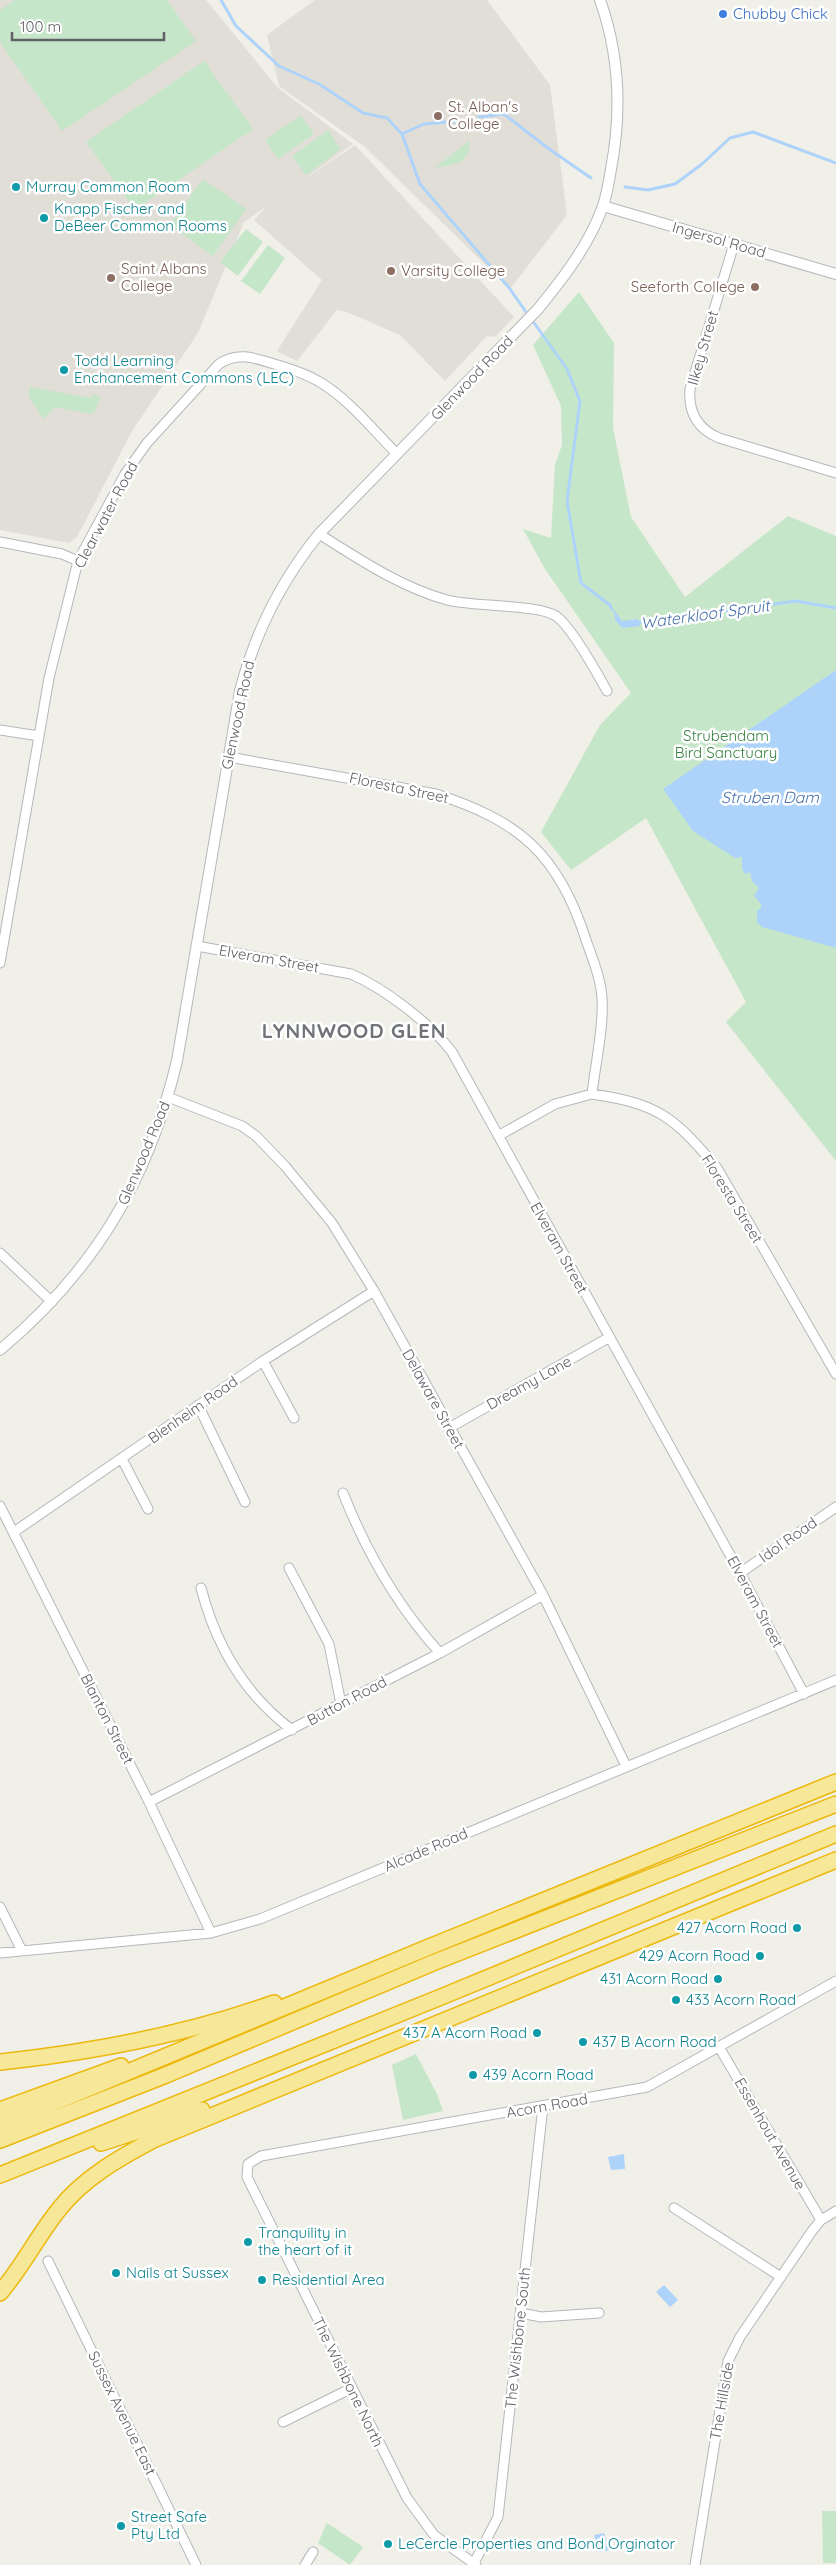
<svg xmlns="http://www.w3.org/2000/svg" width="836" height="2565" font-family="Quicksand,sans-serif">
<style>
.education{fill:#e0ded6}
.green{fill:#c6e6c9}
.water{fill:#aed3fb}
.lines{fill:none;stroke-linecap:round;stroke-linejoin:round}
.stream{stroke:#aed3fb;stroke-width:3}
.minor-casing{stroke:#b5b7bb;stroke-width:11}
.tertiary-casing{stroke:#b5b7bb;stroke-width:12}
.motorway-casing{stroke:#ecb80d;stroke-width:18}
.minor{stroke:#fff;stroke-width:9}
.tertiary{stroke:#fff;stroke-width:10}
.motorway{stroke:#f7e798;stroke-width:15}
.shop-dot{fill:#3f7fe0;stroke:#fff;stroke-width:2}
.education-dot{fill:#8d6e63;stroke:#fff;stroke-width:2}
.culture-dot{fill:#0f9aa8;stroke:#fff;stroke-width:2}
.labels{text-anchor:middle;stroke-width:5;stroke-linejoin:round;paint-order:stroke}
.shop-label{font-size:15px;fill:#366cbe;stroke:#fff;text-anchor:start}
.education-label{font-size:15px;fill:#785e54;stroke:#fff;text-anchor:start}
.culture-label{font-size:15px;fill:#0d838f;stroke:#fff;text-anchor:start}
.street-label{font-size:15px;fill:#5f6267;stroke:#fff}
.park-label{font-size:15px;fill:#3a8343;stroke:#fff}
.water-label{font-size:16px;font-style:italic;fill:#4a72ad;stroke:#fff}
.district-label{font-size:20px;font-weight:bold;letter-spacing:1px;fill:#707479;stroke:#fff}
</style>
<rect width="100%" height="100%" fill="#f0efe8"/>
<path class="education" d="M0,0H206L278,88L353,144L299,183L355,145L514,317L495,337L487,336L445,381L400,335L347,312L337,310L297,361L277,351L322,280L254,220L267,206L244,222L198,333L132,431L77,537L69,543L0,530Z
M315,0H487L550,85L567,215L510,289L365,147L279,86L267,35Z"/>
<path class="green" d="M15,0H167L196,41L62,131L0,42V10Z
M204,61L253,129L135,210L86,142Z
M301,115L314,134L278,159L265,140Z
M328,130L341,149L306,175L292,156Z
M469,141C472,164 451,165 434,168Z
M203,179L246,209L213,256L170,225Z
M246,229L263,242L238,276L220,262Z
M268,245L285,258L260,294L241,281Z
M579,292L614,343L613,428L631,517L685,597L788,516L836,536V1161L726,1022L746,1002L646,818L571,870L541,832L600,725L631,693L545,569L523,529L551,538L555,465L562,445L561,406L533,345Z
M30,387L91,398L92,394L100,397L95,411L91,414L55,407L44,419L28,396Z
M416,2054L437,2094L443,2111L403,2120L392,2065Z
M822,2511H836V2563H823Z
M327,2523L363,2547L350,2565L318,2543Z"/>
<path class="water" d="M609,603L622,621L638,619L640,626L622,628L615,620L614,612L609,608Z
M836,670V948L762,927L757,922V910L761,909V904L754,896L759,888L752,881L750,872L745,874L742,868V857L735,858L693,831L663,789Z
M624,2154L625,2169L611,2170L608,2157Z
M664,2285L678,2300L670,2307L656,2292Z
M604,2533L610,2550L598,2552L594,2535Z"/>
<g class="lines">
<path class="stream" d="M221,0L236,26L279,66L319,84L363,113L387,118L402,134L420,184L510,289L528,315
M479,117L504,114L549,149L591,178
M402,134L424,124L461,121
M625,187L648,190L675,184L702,164L730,138L753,132L836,163
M532,320L567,369L580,401L567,501L581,583L611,606
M636,623L796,601L836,608"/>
<defs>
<path id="minor" d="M734,244L690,389C688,413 698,429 719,438L836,473
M319,534C359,559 400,587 447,600C474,607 537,604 556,616C572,627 597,673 607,691
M0,542L62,554L78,561
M0,730L39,736
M229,757L436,794C520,821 559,855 586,940C593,960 601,979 602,999C604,1027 595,1066 592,1094C659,1104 674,1117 717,1168L836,1374
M197,946L351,974C384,988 431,1024 452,1052L740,1573L804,1694
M0,963L49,678L78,561L125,474L147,443L219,364C237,352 252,357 271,363C287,368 303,372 318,381C348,398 372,429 397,454
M168,1097L242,1126L256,1136L285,1166L332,1223L374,1291L543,1595L626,1766
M498,1136L555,1104L592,1094
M0,1253L52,1302
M263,1361L294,1418
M198,1405L245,1502
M449,1428L608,1338
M122,1459L148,1509
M343,1493C366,1551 398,1607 440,1653
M0,1506L149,1802L211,1933
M14,1532L263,1361L374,1291
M289,1568L329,1644L341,1704
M740,1573L836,1507
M201,1588C216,1646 244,1694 292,1730
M149,1802L440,1653L543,1595
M0,1907L22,1951
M0,1953L211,1933L260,1919L836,1680
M719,2047L821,2220
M674,2208L781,2277
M48,2261L196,2565
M521,2313L541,2317L599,2313
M283,2422L352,2388
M474,2563L498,2517L543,2106
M305,2565L313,2552
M476,2565L434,2535L407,2498L247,2177L248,2164L261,2156L647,2087L836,1981
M695,2565L728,2361L740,2337L812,2231L821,2220L836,2211"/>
<path id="tertiary" d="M603,206L836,274
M0,1350C94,1271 148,1181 177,1061L240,691C255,632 281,581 319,534L538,309C564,277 589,245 603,206C607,194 609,181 611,169C622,111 620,56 600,0"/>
<path id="motorway" d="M0,2062C94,2052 185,2035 274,2003
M0,2110L121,2066
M0,2125L429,1947L836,1782
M0,2140L166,2075L435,1962L836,1804
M101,2143L202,2110
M0,2175L441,1997L836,1834
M0,2293C23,2266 38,2235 60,2208C84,2178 119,2158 153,2140L836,1860"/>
</defs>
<use href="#minor" class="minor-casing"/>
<use href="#tertiary" class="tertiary-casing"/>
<use href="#motorway" class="motorway-casing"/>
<use href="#minor" class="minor"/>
<use href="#tertiary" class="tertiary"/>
<use href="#motorway" class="motorway"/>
</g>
<circle class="shop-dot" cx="723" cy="14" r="5"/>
<g class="education-dot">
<circle cx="438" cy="116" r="5"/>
<circle cx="391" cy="271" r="5"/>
<circle cx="111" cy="278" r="5"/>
<circle cx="755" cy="287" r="5"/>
</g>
<g class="culture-dot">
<circle cx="16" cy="187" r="5"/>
<circle cx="44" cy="218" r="5"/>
<circle cx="64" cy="370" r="5"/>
<circle cx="797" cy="1928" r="5"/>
<circle cx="760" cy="1956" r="5"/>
<circle cx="718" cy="1979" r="5"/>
<circle cx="676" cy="2000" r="5"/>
<circle cx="537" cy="2033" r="5"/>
<circle cx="583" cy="2042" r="5"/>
<circle cx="473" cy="2075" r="5"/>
<circle cx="248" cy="2242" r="5"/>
<circle cx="116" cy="2273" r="5"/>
<circle cx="262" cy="2280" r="5"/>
<circle cx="121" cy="2526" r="5"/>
<circle cx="388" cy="2544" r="5"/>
</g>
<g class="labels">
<g class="shop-label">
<text x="733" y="19">Chubby Chick</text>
</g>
<g class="education-label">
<text x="448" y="112">St. Alban's<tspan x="448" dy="17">College</tspan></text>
<text x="121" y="274">Saint Albans<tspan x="121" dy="17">College</tspan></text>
<text x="401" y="276">Varsity College</text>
<text x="745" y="292" text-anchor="end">Seeforth College</text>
</g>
<g class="culture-label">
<text x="26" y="192">Murray Common Room</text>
<text x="54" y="214">Knapp Fischer and<tspan x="54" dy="17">DeBeer Common Rooms</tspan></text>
<text x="74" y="366">Todd Learning<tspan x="74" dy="17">Enchancement Commons (LEC)</tspan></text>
<text x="787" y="1933" text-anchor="end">427 Acorn Road</text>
<text x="750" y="1961" text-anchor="end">429 Acorn Road</text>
<text x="708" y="1984" text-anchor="end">431 Acorn Road</text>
<text x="686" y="2005">433 Acorn Road</text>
<text x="527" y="2038" text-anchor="end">437 A Acorn Road</text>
<text x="593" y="2047">437 B Acorn Road</text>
<text x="483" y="2080">439 Acorn Road</text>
<text x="258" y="2238">Tranquility in<tspan x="258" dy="17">the heart of it</tspan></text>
<text x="126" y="2278">Nails at Sussex</text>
<text x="272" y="2285">Residential Area</text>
<text x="131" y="2522">Street Safe<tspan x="131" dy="17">Pty Ltd</tspan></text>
<text x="398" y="2549">LeCercle Properties and Bond Orginator</text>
</g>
<g class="street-label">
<text transform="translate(719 240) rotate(16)" y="5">Ingersol Road</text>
<text transform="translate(703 348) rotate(-74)" y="5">Ilkey Street</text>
<text transform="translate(472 378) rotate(-46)" y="5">Glenwood Road</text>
<text transform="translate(106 515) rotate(-62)" y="5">Clearwater Road</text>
<text transform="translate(238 715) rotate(-78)" y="5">Glenwood Road</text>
<text transform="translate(399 788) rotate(12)" y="5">Floresta Street</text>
<text transform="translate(269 959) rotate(10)" y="5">Elveram Street</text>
<text transform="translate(144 1153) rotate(-67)" y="5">Glenwood Road</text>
<text transform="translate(732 1199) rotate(58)" y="5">Floresta Street</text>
<text transform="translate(559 1248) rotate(61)" y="5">Elveram Street</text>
<text transform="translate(529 1383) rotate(-29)" y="5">Dreamy Lane</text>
<text transform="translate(433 1399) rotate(61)" y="5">Delaware Street</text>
<text transform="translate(193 1410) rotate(-35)" y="5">Blenheim Road</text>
<text transform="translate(788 1540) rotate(-35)" y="5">Idol Road</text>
<text transform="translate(755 1602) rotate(62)" y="5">Elveram Street</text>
<text transform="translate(347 1701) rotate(-28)" y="5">Button Road</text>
<text transform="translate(107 1719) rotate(63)" y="5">Blanton Street</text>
<text transform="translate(426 1850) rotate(-23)" y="5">Alcade Road</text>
<text transform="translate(547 2106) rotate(-10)" y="5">Acorn Road</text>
<text transform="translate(770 2134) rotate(60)" y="5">Essenhout Avenue</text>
<text transform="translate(518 2338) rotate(-84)" y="5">The Wishbone South</text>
<text transform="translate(348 2382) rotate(64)" y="5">The Wishbone North</text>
<text transform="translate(722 2401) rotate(-80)" y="5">The Hillside</text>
<text transform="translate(122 2413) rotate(64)" y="5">Sussex Avenue East</text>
</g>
<g class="park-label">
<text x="726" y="741">Strubendam<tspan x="726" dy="17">Bird Sanctuary</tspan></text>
</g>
<g class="water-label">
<text transform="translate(705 614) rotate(-8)" y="6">Waterkloof Spruit</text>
<text x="770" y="803">Struben Dam</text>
</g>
<g class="district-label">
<text x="354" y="1038">LYNNWOOD GLEN</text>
</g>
</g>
<path d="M12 32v8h152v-8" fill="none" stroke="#5f6267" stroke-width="2.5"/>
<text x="20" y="32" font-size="15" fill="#5f6267" stroke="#ffffff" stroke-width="4" paint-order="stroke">100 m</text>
</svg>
